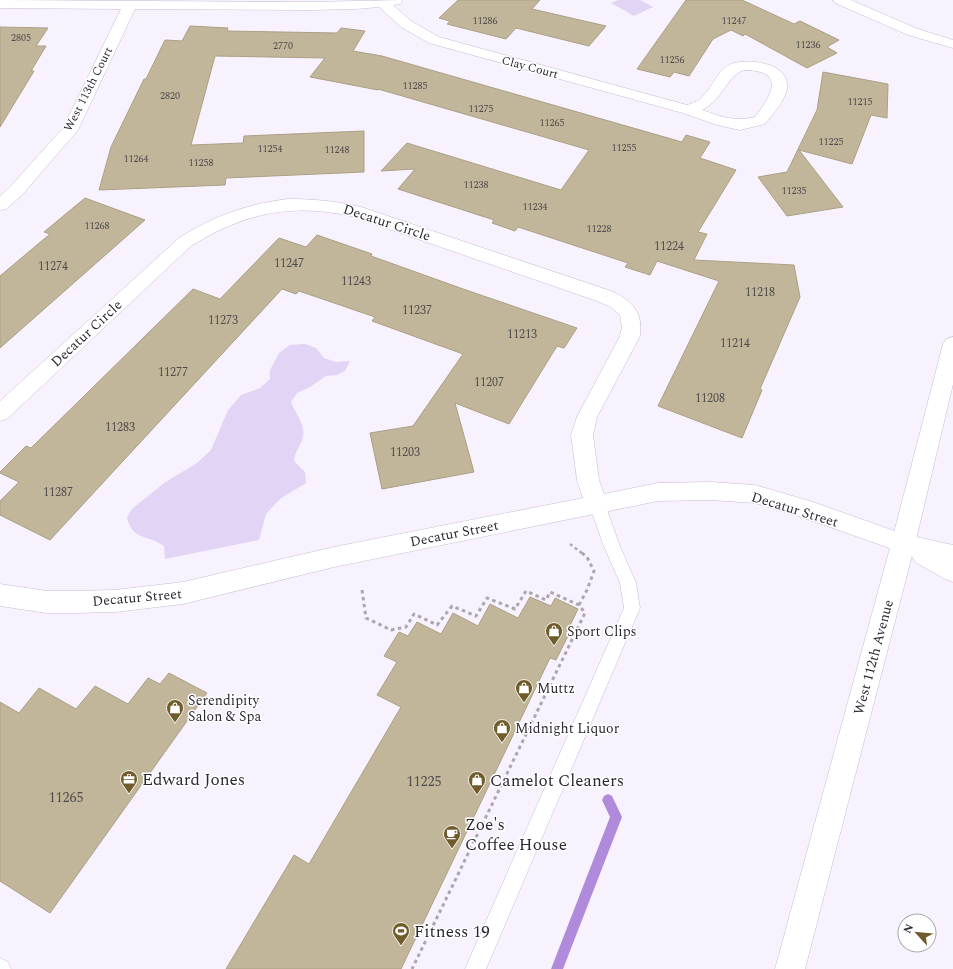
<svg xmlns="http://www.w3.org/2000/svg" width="953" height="969" font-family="Spectral,serif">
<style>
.green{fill:#e2d4f5}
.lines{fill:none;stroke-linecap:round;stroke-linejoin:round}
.stream{fill:#b08bdb;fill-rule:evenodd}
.building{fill:#c1b69a;stroke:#aba085}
.service-casing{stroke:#c7bbd7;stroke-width:1}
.minor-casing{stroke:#c7bbd7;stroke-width:1}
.secondary-casing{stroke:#c7bbd7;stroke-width:1}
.path-far1{stroke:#aba7b1;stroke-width:2.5;stroke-dasharray:3 3;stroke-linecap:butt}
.path{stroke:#aba7b1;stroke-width:3;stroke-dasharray:3.5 3.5;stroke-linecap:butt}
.service{fill:#fff;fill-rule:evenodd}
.minor{fill:#fff;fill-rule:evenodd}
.secondary{fill:#fff;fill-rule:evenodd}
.labels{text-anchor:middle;stroke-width:3;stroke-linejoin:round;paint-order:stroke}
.far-number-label{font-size:10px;fill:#514c4c}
.far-street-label{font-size:12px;fill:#2c2832;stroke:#fff}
.number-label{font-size:12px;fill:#514c4c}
.street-label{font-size:14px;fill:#2c2832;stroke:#fff}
.poi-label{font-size:14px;fill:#2c2832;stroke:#fff;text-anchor:start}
.near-number-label{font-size:14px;fill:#514c4c}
.near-poi-label{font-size:17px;fill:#2c2832;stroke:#fff;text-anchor:start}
</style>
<rect width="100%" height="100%" fill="#f7f2fd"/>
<path class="green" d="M618,0H640L653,7L634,16L611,3Z
M305,344L316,348L324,358L336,362L350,361L345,371L337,375L326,376L310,387L297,393L291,402C295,413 306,425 303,437C301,446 295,450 294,461L305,472L306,483L280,499L266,514L259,540L165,559L164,546C147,534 132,541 127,517L132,509L164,483L197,463L211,450L228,410L241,395L260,388L270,379V370L279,353L290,345Z"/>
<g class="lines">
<path class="stream" d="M608,794L612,796L622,817L563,969H551L610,817L602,800L604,796Z"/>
</g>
<path class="building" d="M458,0H540L532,9L606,26L589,46L516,28L506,39L447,24L450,21L439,18Z
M686,0H742L794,24L800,21L839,40L827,47L837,53L807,68L745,34L743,36L731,30L713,39L689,76L674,72L670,77L637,69Z
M190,26L228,28L227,31L337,33L341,28L365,31L353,51L382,56L682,142L686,135L710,142L700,158L736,170L698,232L707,234L694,260L794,265L800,297L760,389L762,390L742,438L658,406L719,281L657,261L650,275L625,267L628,263L518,227L515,231L492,223L494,220L398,189L415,169L381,171L407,143L561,190L589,150L378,89V90L310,77L325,58L215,56L191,145L243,143L244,136L364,131V172L226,178L225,185L99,190L111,147L144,79H146L165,40L182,41Z
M0,27L48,28L36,46H46L31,71H34L0,127Z
M823,72L888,84L887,118L871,115L852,164L799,150L843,207L787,216L758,177L787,172L817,110Z
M85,198L145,220L0,348V276L50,234L44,232Z
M317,235L372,254L371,256L466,290L577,328L564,348L557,346L509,424L455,403L474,472L382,489L370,433L413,426L463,354L372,321L375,317L299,291L296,294L282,289L50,540L0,515V501L19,482L0,473V472L26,446L31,448L193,289L220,299L279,238L306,247Z
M530,597L551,606L555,598L578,609L566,634L568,636L556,660L550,658L401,969H226L294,855L309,864L401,707L377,695L397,662L384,656L399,632L408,636L417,622L441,634L453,613L478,626L490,604L518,618Z
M169,673L207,693L50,913L0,881V702L19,713L39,688L76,709L95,686L128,704L148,678L160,684Z"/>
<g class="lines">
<defs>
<path id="service" d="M597,498L602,500L605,504L619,544L636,583L640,608L486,969H465L624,608L620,583L603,544L589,504L592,500Z
M0,958L8,962L11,969H0Z"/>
<path id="minor" d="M0,0L310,2L402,0L401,4L393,5L411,21L439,37L687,105C693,103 699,101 703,96C713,87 717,70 731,64C747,58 790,62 787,88C785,101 773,114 765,124L740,130L717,125L683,113L429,43L401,27L379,7L356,9L310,10L135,9L78,130L22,195L6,209L0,210V196L10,187L63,128L121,9L0,8ZM745,70C786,71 772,95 755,117C733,122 723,117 702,110C723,100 728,73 745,70Z
M833,0H851L918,29L953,40V48L908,35L835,3Z
M288,199C313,199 337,201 361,207L611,291C632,301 643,311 640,336L597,417L593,435L599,480L604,494L658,483L710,482L755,485L813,502L903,534L953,545V582L945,579L915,562L912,556L810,520L755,503L710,500L658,501L334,567L183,604L115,612L74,613H47L0,606V584L47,591H74L115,590L183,582L334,547L583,498L577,480L571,435L577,417L620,336L622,327L620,315L611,307L597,301L351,216C290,203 244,213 191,246L7,419L0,421V401L179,238C213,216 248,204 288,199Z"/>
<path id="secondary" d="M953,337V384L915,544L805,969H775L891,544L943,344L946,339Z"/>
</defs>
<use href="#service" class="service-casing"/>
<use href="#minor" class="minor-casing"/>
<use href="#secondary" class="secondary-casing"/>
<path class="path-far1" d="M570,544L583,554"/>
<path class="path" d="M362,590L366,618L391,630L406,627L414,614L437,625L452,606L476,616L487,598L515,609L526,591L546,600L550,592L579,605L585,613L412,969
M579,605L587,590L594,571L587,557L582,553"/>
<use href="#service" class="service"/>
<use href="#minor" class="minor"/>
<use href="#secondary" class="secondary"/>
</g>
<defs>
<symbol id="shop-pin" viewBox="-11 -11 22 30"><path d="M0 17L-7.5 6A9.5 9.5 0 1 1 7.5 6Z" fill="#6f5c2a" stroke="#fff"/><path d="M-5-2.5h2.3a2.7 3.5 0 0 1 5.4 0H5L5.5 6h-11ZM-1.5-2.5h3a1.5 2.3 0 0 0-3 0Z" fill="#fff"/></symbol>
<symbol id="office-pin" viewBox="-11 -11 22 30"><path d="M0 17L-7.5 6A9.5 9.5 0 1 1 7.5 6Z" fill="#6f5c2a" stroke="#fff"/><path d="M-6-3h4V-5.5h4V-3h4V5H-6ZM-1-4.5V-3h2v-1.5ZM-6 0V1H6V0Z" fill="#fff"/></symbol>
<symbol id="cafe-pin" viewBox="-11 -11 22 30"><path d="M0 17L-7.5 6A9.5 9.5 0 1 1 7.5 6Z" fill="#6f5c2a" stroke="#fff"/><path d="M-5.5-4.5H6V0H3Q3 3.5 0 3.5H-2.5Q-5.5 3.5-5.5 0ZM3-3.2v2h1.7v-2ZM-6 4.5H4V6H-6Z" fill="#fff"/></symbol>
<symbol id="stadium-pin" viewBox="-11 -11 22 30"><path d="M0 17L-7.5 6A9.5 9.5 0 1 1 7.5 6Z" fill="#6f5c2a" stroke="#fff"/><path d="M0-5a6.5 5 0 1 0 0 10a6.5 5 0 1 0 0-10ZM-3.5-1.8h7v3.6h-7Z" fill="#fff"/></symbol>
</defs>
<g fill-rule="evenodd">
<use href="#shop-pin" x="544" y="621" width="20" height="27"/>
<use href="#shop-pin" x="514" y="678" width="20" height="27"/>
<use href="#shop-pin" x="165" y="698" width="20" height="27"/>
<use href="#shop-pin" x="492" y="718" width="20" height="27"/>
<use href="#office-pin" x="119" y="769" width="20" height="27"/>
<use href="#shop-pin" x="467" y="770" width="20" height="27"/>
<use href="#cafe-pin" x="442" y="824" width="20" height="27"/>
<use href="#stadium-pin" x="391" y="921" width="20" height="27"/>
</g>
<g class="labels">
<g class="far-number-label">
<text x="485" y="24">11286</text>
<text x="734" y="24">11247</text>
<text x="21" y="41">2805</text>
<text x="808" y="48">11236</text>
<text x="283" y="49">2770</text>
<text x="672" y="63">11256</text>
<text x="415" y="89">11285</text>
<text x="170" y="99">2820</text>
<text x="860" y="105">11215</text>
<text x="481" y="112">11275</text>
<text x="552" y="126">11265</text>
<text x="831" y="145">11225</text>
<text x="624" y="151">11255</text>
<text x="270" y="152">11254</text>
<text x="337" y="153">11248</text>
<text x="136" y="162">11264</text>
<text x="201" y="166">11258</text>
<text x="476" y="188">11238</text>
<text x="794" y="194">11235</text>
<text x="535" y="210">11234</text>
<text x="97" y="229">11268</text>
<text x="599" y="232">11228</text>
</g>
<g class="far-street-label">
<text transform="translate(530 67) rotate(15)" y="4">Clay Court</text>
<text transform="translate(88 89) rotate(-63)" y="4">West 113th Court</text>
</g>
<g class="number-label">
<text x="669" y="250">11224</text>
<text x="289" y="267">11247</text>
<text x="53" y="270">11274</text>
<text x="356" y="285">11243</text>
<text x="760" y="296">11218</text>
<text x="417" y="314">11237</text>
<text x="223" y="324">11273</text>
<text x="522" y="338">11213</text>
<text x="735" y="347">11214</text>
<text x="173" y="376">11277</text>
<text x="489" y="386">11207</text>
<text x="710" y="402">11208</text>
<text x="120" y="431">11283</text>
<text x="405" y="456">11203</text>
<text x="58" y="496">11287</text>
</g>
<g class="street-label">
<text transform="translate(387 222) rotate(18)" y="5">Decatur Circle</text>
<text transform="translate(86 333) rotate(-43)" y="5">Decatur Circle</text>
<text transform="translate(795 509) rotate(17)" y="5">Decatur Street</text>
<text transform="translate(454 533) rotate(-11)" y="5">Decatur Street</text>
<text transform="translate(137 597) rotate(-5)" y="5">Decatur Street</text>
<text transform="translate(873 657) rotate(-75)" y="5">West 112th Avenue</text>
</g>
<g class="poi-label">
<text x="567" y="636">Sport Clips</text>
<text x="537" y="693">Muttz</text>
<text x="188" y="705">Serendipity<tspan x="188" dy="16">Salon &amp; Spa</tspan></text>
<text x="515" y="733">Midnight Liquor</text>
</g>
<g class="near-number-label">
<text x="424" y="786">11225</text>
<text x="66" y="802">11265</text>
</g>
<g class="near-poi-label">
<text x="142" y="785">Edward Jones</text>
<text x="490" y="786">Camelot Cleaners</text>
<text x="465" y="830">Zoe's<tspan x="465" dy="20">Coffee House</tspan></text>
<text x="414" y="937">Fitness 19</text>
</g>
</g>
<g transform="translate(917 933) rotate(297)"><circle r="19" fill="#ffffff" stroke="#aba9ad"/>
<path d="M0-3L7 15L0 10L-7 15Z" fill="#6f5c2a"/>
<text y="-6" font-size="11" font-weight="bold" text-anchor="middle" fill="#2c2832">N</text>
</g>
</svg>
